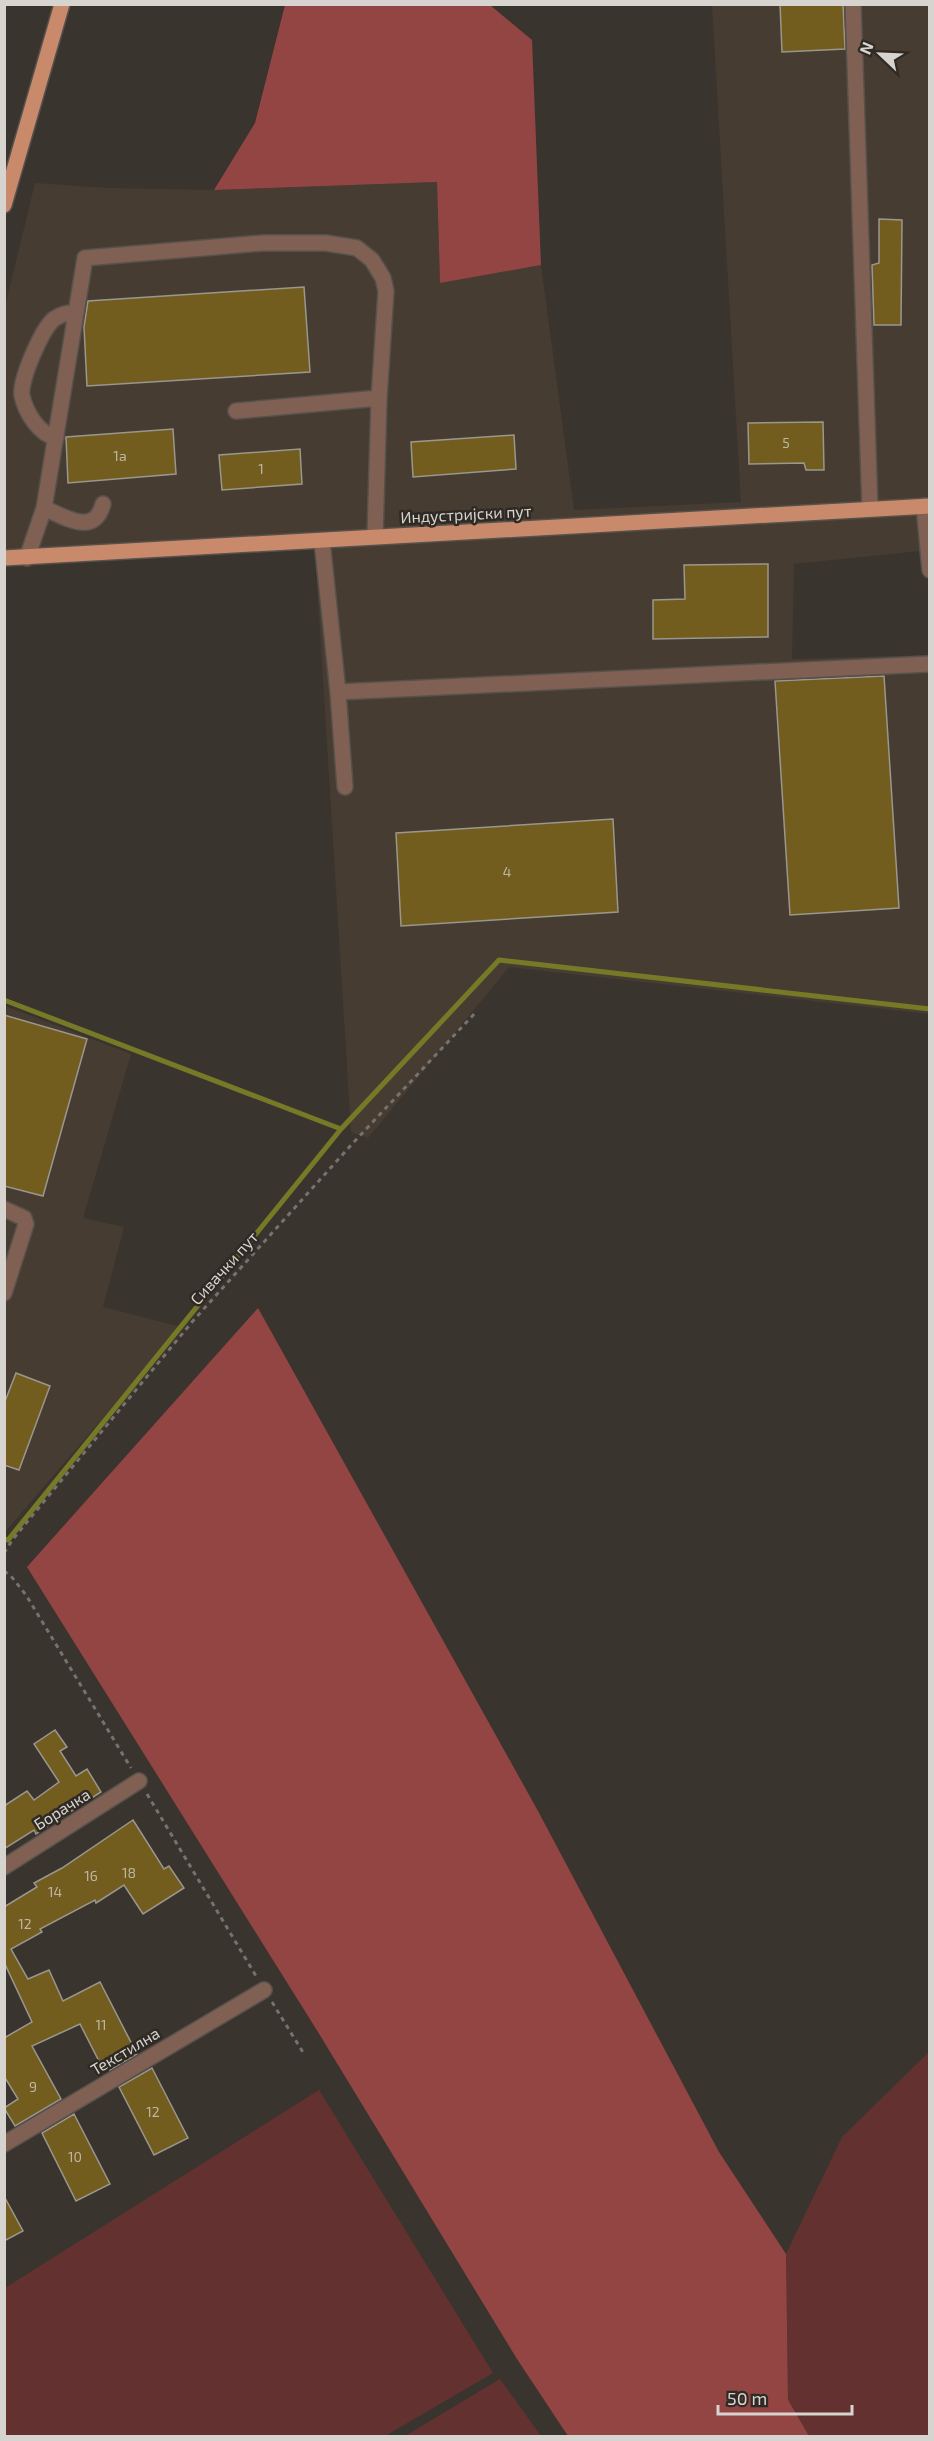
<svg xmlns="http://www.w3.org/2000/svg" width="934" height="2441" font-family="'Exo 2',sans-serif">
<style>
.built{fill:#473c32}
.green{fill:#633230}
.forest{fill:#934543}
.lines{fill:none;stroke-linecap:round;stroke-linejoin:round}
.stream{stroke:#767a26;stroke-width:5}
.building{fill:#725d1e;stroke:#9a978e;stroke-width:1.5}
.minor-casing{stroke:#56514c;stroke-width:18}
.major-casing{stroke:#56514c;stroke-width:18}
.path{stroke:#76726d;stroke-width:3;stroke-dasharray:4.5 4.5;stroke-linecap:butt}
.minor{stroke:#806052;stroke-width:15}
.major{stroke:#c9896b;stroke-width:15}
.labels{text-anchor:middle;stroke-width:5;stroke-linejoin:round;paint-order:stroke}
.number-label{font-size:14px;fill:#beb6a4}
.street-label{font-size:16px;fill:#d7d4d0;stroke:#302a25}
</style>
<rect width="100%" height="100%" fill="#3a342f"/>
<path class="built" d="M712,5H929V550L794,564L792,659L929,655V1014L509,967L368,1138L351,1132L317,581L318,536L68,554L5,549V307L35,183L108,188L214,190L437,182L440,283L541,265L574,510L741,502Z
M5,1006L131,1054L83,1218L124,1227L103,1307L181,1327L5,1532Z"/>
<path class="green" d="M929,2052V2436H809L788,2401L786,2254L842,2137Z
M319,2090L493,2373L385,2436H5V2288Z
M500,2379L541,2436H405Z"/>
<path class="forest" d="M285,5H490L532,40L541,265L440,283L437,182L214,190L255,123Z
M258,1308L538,1811L719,2152L786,2254L788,2400L809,2436H568L517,2359L318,2032L27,1567Z"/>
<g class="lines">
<path class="stream" d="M4,1000L341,1129
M4,1539L8,1540L341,1129L499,960L930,1009"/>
</g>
<path class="building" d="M780,4H843L845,49L782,52Z
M879,219L902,220L901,325H874L872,265L879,263Z
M304,287L310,372L87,386L84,327L88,301Z
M823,422L824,470H806L804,463L749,464L748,423Z
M173,429L176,474L68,483L66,437Z
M514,435L516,469L413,477L411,442Z
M300,449L302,484L222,490L219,455Z
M768,564V637L653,639V600L685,599L684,565Z
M884,676L899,908L790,915L775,681Z
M613,819L618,912L401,926L396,833Z
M4,1015L87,1039L43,1196L4,1186Z
M16,1373L50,1386L19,1470L4,1465V1404Z
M55,1730L67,1747L60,1751L76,1776L87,1769L101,1792L36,1834L34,1830L4,1849V1806L27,1791L34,1800L59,1782L34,1744Z
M133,1820L164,1869L169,1866L184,1888L143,1914L124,1885L96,1903L95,1900L40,1929L42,1932L11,1949L28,1979L49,1970L63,2001L100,1982L137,2054L110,2070L109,2066L103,2069L80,2024L32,2046L61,2099L15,2126L4,2108L18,2099L4,2076V2038L32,2022L4,1962V1907L37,1887L34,1883L62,1868Z
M152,2068L188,2138L154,2155L119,2087Z
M74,2114L110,2184L76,2201L42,2133Z
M4,2196L23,2231L4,2241Z"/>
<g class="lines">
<defs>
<path id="minor" d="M853,4L870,509
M76,313L85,258L263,243H326L357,248L372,260L383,278L386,291L379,398L375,537
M236,411L379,398
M924,506L930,570
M44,508C65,517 94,537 103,504
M322,541L338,692L345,787
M27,558L44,508L76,313C68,312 60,315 54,319C42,329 19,381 22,396C26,413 39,434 56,438
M338,692L930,664
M4,1209L24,1218L26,1224L4,1293
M4,1867L139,1781
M4,2144L264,1990"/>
<path id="major" d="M4,205L62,4
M4,558L930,506"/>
</defs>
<use href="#minor" class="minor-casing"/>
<use href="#major" class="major-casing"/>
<path class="path" d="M4,1553L13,1539L192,1322L353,1143L477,1011
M4,1571L11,1576L26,1595L131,1768
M147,1794L256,1976
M272,2002L304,2054"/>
<use href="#minor" class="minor"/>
<use href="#major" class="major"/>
</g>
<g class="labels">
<g class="number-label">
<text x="786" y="448">5</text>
<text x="120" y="461">1a</text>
<text x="261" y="474">1</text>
<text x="507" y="877">4</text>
<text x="129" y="1878">18</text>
<text x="91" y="1881">16</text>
<text x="55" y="1897">14</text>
<text x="25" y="1929">12</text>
<text x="101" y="2030">11</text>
<text x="33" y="2092">9</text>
<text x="153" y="2117">12</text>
<text x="75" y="2162">10</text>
</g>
<g class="street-label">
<text transform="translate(466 514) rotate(-3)" y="6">Индустријски пут</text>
<text transform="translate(224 1268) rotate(-48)" y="6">Сивачки пут</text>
<text transform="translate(62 1809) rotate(-32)" y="6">Борачка</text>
<text transform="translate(125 2051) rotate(-31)" y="6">Текстилна</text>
</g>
</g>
<rect width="934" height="2441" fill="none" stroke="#d7d4d0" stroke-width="12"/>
<g transform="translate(880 54) rotate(293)" stroke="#302a25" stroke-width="4.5" paint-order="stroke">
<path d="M0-4.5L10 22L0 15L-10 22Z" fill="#d7d4d0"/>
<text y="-9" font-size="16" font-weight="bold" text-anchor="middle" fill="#d7d4d0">N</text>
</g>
<path d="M718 2405v9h134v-9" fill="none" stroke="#d7d4d0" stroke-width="3"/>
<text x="727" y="2405" font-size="18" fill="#d7d4d0" stroke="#302a25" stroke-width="4.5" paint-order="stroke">50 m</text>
</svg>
